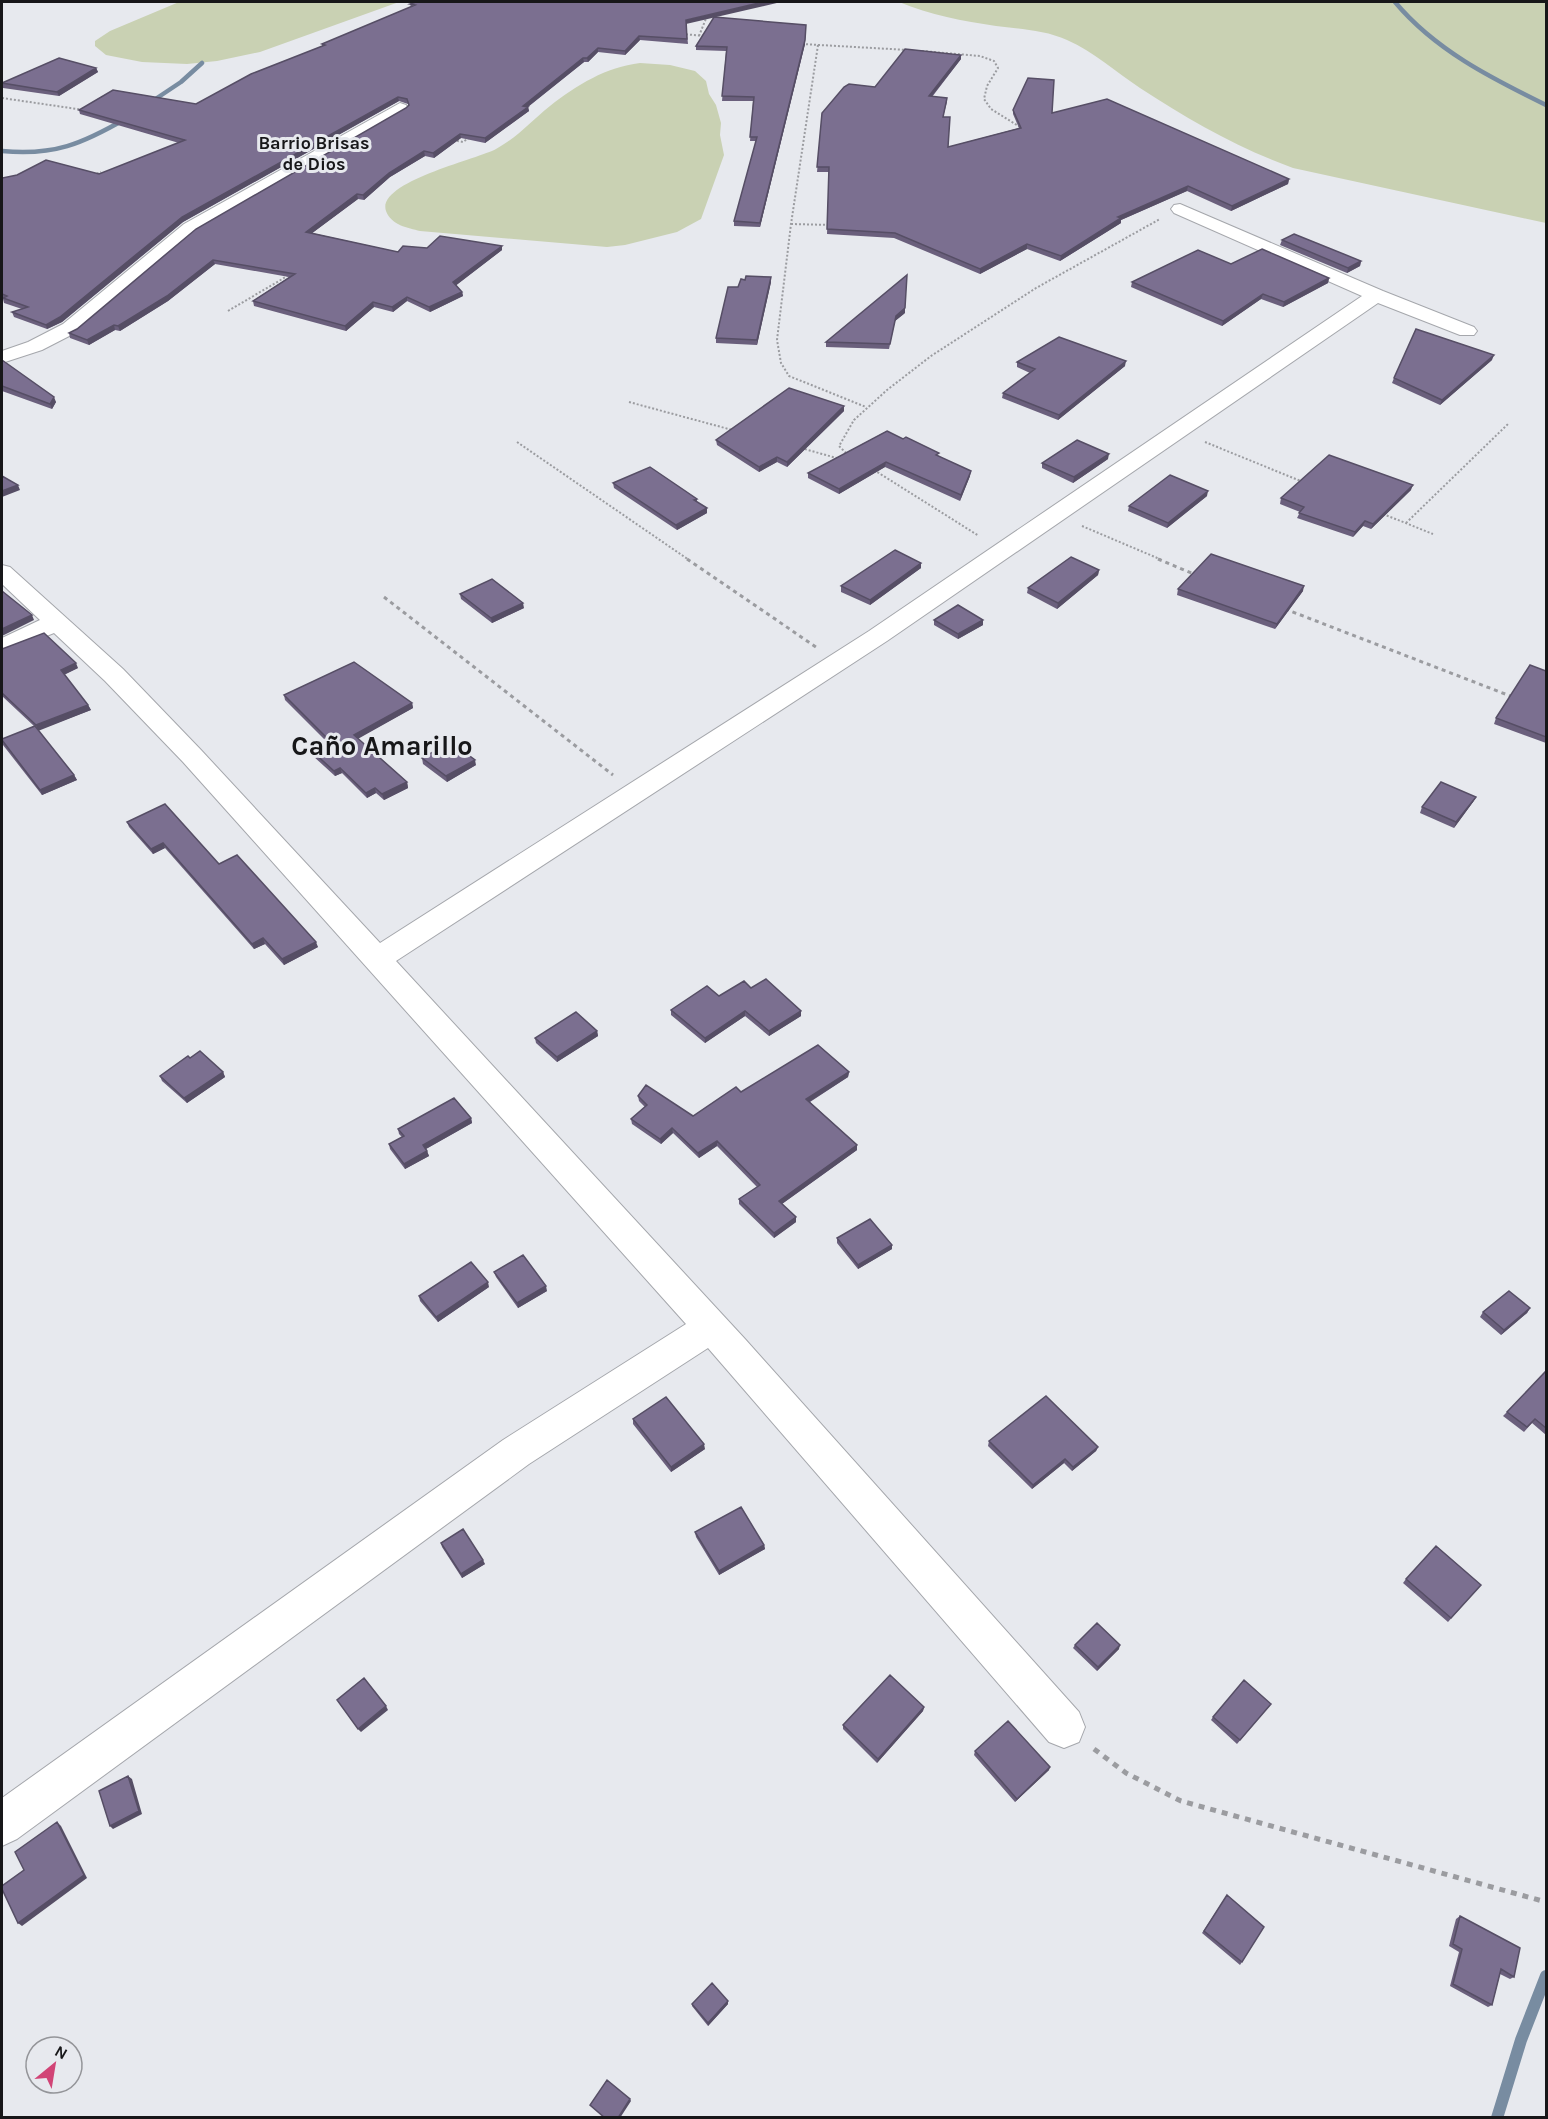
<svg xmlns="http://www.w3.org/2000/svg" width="1548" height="2119" font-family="Karla,sans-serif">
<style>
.green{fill:#c9d1b3}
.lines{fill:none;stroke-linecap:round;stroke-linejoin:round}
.stream-far1{stroke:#788ca1;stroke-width:4.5}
.stream{stroke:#788ca1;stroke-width:12}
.street-casing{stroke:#a5a7ac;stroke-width:2}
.path-far2{stroke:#9b9ca0;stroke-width:2;stroke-dasharray:2 2;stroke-linecap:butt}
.path-far1{stroke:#9b9ca0;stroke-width:3;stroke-dasharray:4 4;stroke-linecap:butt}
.path{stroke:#9b9ca0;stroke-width:5;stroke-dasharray:6 6;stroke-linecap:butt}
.street{fill:#fff;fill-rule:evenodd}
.wall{fill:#6a5f7c}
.shaded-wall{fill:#564e65}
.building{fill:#7b6f90;stroke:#564e65;stroke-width:1.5}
.labels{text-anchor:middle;stroke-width:6;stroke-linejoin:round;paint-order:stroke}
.far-neighbourhood-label{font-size:18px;font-weight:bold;fill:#171719;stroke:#e7e9ee}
.district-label{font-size:27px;font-weight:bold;fill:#171719;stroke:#e7e9ee}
</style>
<rect width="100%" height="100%" fill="#e7e9ee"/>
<path class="green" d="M179,2H399L260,52L217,61L187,64L142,62L106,55L95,46V41L110,31Z
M899,2H1546V223L1293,168C1238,148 1189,120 1140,88C1116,72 1094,52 1067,40C1045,30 1020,29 996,26C963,21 930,15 899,2Z
M640,63L670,65L695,71L706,81L709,94L716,105L721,123L720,135L724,155L701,219L677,232L625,245L607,247L420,231C408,228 391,225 386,211C376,182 478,159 496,149C518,137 531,121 550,106C577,85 606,67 640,63Z"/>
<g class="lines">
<path class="stream-far1" d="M1395,2C1435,50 1491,78 1546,105
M148,104L181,82L202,63
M2,151C54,156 82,144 127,118"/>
<path class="stream" d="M1497,2118L1521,2040L1546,1976"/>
<defs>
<path id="street" d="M400,103L406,105L408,108L406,111L196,232L77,332L42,350L2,363V351L28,342L63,324L184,224Z
M1180,204L1383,291L1474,327L1477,331L1474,335H1460L1378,303L887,641L396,961L745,1339L1079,1712L1085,1727L1079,1742L1064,1748L1049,1742L708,1348L529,1464L17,1839L2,1846V1798L503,1440L686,1324L183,762L105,681L54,633L2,654V638L40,620L2,584V565L10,567L123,669L201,750L380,943L869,631L1362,296L1174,213L1171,209L1174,205Z"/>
</defs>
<use href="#street" class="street-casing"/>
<path class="path-far2" d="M682,34L705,36
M699,36L707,16
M802,44L908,50
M818,45L791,224L777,340L781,363L789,376L866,407
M922,51L980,56L994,61L998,68L987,86L984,99L991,109L1020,127
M2,98L84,110
M453,140L463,142L470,137
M93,175L101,172
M791,224L832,225
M228,311L289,275
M629,402L736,431
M517,442L689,560
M1205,442L1303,482
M801,448L840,459
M849,456L839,446L854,420L887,390L931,356L1036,288L1160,219
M874,470L979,536
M1383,514L1433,534
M1406,523L1508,424
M1082,526L1162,560"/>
<path class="path-far1" d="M687,559L816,647
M1158,559L1196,575
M384,597L613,775
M1285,609L1513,697"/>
<path class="path" d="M1094,1749L1126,1773L1181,1801L1546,1902"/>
<use href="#street" class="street"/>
</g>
<path class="wall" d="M410,4L686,24L688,44L640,40L625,55L598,52L588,62H584L528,107L529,111L485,143L461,138L434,158L425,156L390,177L364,200L358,199L312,233L398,252L427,248L502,250L456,285L462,292L463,296L430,312L407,301L393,312L374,307L346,331L254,306L253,301L289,277L215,264L168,301L120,331L115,330L89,345L70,338L69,333L77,329L406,108L409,106L408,104L399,101L183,222L62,322L47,329L14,317L12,312L22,309L4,303L3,299L2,298V178L99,174L179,143L80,114L79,110L196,104L322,46V44L411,7Z
M805,44L760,227L734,226V221L756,141H750L753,101H722L726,51L696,50V46Z
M961,55V59L932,97L947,102L943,117L948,147L1019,128L1013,114V110L1052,113L1289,179L1288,184L1231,211L1187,191L1121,220V223L1060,261L1027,249L980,274L894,238L827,234L829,172H817L822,113L875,87Z
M96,68L98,72L59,96L3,88L2,83Z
M1282,240L1361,261L1360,266L1347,273L1280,245Z
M1329,278L1328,283L1283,307L1261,299L1222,326L1131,287L1132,282Z
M771,282L757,345L716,343V338L738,287Z
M905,313L895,321L889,349L826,347V342Z
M2,360L56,402L52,409L2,391Z
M1492,360L1440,405L1392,383L1394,378Z
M1017,362L1125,366L1058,420L1002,398L1003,393L1030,373L1017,367Z
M844,406V411L787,467L777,462L759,472L717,445L716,440Z
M887,431L939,456L970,476L960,501L885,467L839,494L808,478V473Z
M1108,459L1073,483L1042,468V463Z
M613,483L697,499V502L707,513L677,530L614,488Z
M1411,490L1371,529L1363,526L1353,537L1297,518L1300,512L1280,504L1281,498Z
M1207,496L1167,528L1128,511L1129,506Z
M921,563V568L870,605L841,592V586Z
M1099,570L1098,575L1057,609L1027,593L1028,588Z
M1178,589L1303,591L1275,629L1177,595Z
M460,594L524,608L492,623L461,599Z
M934,620H983V625L958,639L934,625Z
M2,649L78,668L64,675L88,705L91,710L38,730L74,775L77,780L42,795L3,745L2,741L34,726L2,696Z
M1546,671V743L1494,724L1496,718Z
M284,695L412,703L413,708L358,738L407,782L408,788L384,800L376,793L367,798L342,773L335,776L313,756L312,751L328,743L285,700Z
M422,758L476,765L447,782L423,764Z
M1476,797L1473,802L1454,828L1420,813L1422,807Z
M127,822L219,864L318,947L284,965L265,944L254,949L165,848L153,854L129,827Z
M751,988L801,1016L769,1036L745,1016L705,1043L671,1015V1010Z
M597,1031L598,1036L557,1062L536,1043L535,1038Z
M190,1058L223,1072L225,1077L187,1103L162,1081L160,1076Z
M849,1072L848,1077L810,1102L857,1145V1150L782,1204L796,1222L774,1238L739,1204V1199L757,1187L717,1146L699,1158L673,1133L661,1144L632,1124L631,1119L645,1107L639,1101L638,1096L693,1116L741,1092Z
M471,1118L472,1123L426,1149L429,1156L405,1169L390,1149L389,1144L402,1137L399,1134L398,1129Z
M837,1238L892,1245V1249L858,1269L837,1243Z
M494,1272L547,1291L518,1308L496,1277Z
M489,1287L438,1322L420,1301L419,1296Z
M1530,1308L1527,1313L1501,1335L1480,1317L1483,1312Z
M1546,1371V1435L1532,1423L1524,1432L1503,1416L1507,1412Z
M633,1419L705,1449L671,1472L633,1424Z
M989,1441L1098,1447L1096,1451L1072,1471L1064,1463L1032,1489L988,1446Z
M695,1532L764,1545L765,1549L719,1575L696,1537Z
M441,1543L485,1564L462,1578L442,1547Z
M1406,1579L1481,1585L1448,1622L1403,1583Z
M1075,1645L1119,1649L1097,1671L1073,1648Z
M1271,1704L1237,1744L1211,1720L1213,1717Z
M924,1707L923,1711L877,1763L843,1729V1725Z
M975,1751L1049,1770L1015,1802L974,1755Z
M1227,1895L1242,1962L1240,1965L1202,1933Z
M1460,1916L1514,1977L1510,1979L1500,1974L1492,2005L1488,2007L1450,1986L1459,1952L1449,1946L1456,1919Z
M692,2004H728L708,2026L692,2006Z"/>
<path class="shaded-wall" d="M763,2H781L686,24V20Z
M806,25L805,44L760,227V223Z
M639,36L640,40L625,55V51Z
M598,48V52L588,62L587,58Z
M961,55V59L928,101L929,96Z
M583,58L584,62L525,109L528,107L529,111L485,143V138L523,106Z
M96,68L98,72L59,96L57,92Z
M398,97L399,101L183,222L62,322L47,329L46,325L182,217Z
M460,134L461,138L434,158L433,153Z
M424,151L425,156L390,177L364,200L363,195L389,173Z
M1289,179L1288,184L1231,211L1232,206Z
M1188,186L1187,191L1121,220V223L1060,261L1061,256L1118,217Z
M357,194L358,199L307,237L306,232Z
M1027,244V249L980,274V269Z
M502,246V250L454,287L453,282Z
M213,260L215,264L168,301L120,331L118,326Z
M1361,261L1360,266L1347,273L1348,268Z
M771,277V282L757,345V340Z
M1329,278L1328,283L1283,307L1284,302Z
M462,292L463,296L430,312L429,307Z
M1263,294L1261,299L1222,326L1223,321Z
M407,297V301L393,312L392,307Z
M373,302L374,307L346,331L345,326Z
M905,308V313L895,321L889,349L896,316Z
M114,325L115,330L89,345L87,340Z
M1494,355L1492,360L1440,405L1442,400Z
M1126,361L1125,366L1058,420L1059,415Z
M54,397L56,402L52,409L50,404Z
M844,406V411L787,467V462Z
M1109,454L1108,459L1073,483L1074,477Z
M777,457V462L759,472V467Z
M886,462L885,467L839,494V489Z
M971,471L970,476L960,501L961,495Z
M18,485L20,490L2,497V491Z
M1413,485L1411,490L1371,529L1373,524Z
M1208,491L1207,496L1167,528L1168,523Z
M707,508V513L677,530L676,525Z
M1365,521L1363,526L1353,537L1355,532Z
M921,563V568L870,605V600Z
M1099,570L1098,575L1057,609L1058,603Z
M1304,586L1303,591L1275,629L1277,624Z
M523,603L524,608L492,623L491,618Z
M32,615L34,620L2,636V629Z
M983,620V625L958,639V634Z
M76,663L78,668L63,675L61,670Z
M412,703L413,708L356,740L354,735Z
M88,705L91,710L38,731L36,725Z
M475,760L476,765L447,782L446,776Z
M340,768L342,773L335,776L334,771Z
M74,775L77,780L42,795L40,790Z
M407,782L408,788L384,800L382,794Z
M375,788L376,793L367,798L366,793Z
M1476,797L1473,802L1454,828L1456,822Z
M163,843L165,848L153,854L151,849Z
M263,938L265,944L254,949L252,944Z
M316,942L318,947L284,965L282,959Z
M745,1011V1016L705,1043V1038Z
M801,1011V1016L769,1036V1031Z
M597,1031L598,1036L557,1062V1057Z
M223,1072L225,1077L187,1103L184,1098Z
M849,1072L848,1077L806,1104V1099Z
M471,1118L472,1123L424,1150L423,1145Z
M672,1128L673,1133L661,1144L660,1139Z
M717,1141V1146L699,1158L698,1153Z
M857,1145V1150L779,1206V1201Z
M427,1151L429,1156L405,1169L404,1164Z
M796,1217V1222L774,1238V1233Z
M892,1245V1249L858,1269V1265Z
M488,1282L489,1287L438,1322L436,1317Z
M546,1286L547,1291L518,1308L517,1303Z
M1530,1308L1527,1313L1501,1335L1504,1330Z
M704,1444L705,1449L671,1472V1467Z
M1098,1447L1096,1451L1072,1471L1073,1467Z
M1065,1459L1064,1463L1032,1489L1033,1485Z
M764,1545L765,1549L719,1575V1571Z
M483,1560L485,1564L462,1578L461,1574Z
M1120,1645L1119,1649L1097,1671L1098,1667Z
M386,1706L388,1710L361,1732L358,1729Z
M924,1707L923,1711L877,1763L878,1759Z
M1050,1767L1049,1770L1015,1802L1017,1799Z
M128,1776L132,1779L142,1814L113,1829L110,1826Z
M57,1822L61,1826L87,1878L22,1926L18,1923Z
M728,2001V2004L708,2026V2023Z
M630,2099L631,2101L620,2118H618Z"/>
<path class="building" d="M416,2H763L686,20L687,39L639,36L625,51L598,48L587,58H583L523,106L528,107L485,138L460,134L433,153L424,151L389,173L363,195L357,194L306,232L398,252L403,246L427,248L440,236L502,246L453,282L462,292L429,307L407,297L392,307L373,302L345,326L253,301L295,274L213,260L167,296L118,326L114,325L87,340L69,333L77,329L196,229L406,108L409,105L407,99L398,97L182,217L60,317L46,325L12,312L28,307L3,298L7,296L2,294V178L17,175L46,160L99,174L185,140L79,110L113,90L196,104L251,74L325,45L322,44L415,5L410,4Z
M714,17L806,25L805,40L760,223L734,221L757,137H750L754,97L722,96L727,47L696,46Z
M905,49L961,55L929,96L947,98L943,117H950L948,147L1021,128L1013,110L1028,78L1054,80L1052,113L1107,99L1289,179L1232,206L1188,186L1118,217L1121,218L1061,256L1027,244L980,269L895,233L827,229L829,167H817L822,113L844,87L849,84L875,87Z
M59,58L96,68L57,92L2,83Z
M1294,234L1361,261L1348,268L1282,240Z
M1262,249L1329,278L1284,302L1263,294L1223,321L1132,282L1198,250L1231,264Z
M907,275L905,308L896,316L890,344L826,342Z
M746,276L771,277L757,340L716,338L728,287H738L741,279L745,280Z
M1416,329L1494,355L1442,400L1394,378Z
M1059,337L1126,361L1059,415L1003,393L1035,369L1017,362Z
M2,360L54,397L50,404L2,386Z
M789,388L844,406L787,462L777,457L759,467L716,440Z
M887,431L903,439L906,437L939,453L936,455L971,471L961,495L886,462L839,489L808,473Z
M1077,440L1109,454L1074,477L1042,463Z
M1329,455L1413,485L1373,524L1365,521L1355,532L1299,513L1304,507L1281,498Z
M650,467L697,499L694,500L707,508L676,525L613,483Z
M1170,475L1208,491L1168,523L1129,506Z
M2,476L18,485L2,491Z
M895,550L921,563L870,600L841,586Z
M1211,554L1304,586L1277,624L1178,589Z
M1071,557L1099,570L1058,603L1028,588Z
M492,579L523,603L491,618L460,594Z
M2,591L32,615L2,629Z
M958,605L983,620L958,634L934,620Z
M44,633L76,663L61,670L88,705L36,725L2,693V649Z
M354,662L412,703L354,735L407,782L382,794L375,788L366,793L340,768L334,771L312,751L331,742L284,695Z
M1530,665L1546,671V737L1496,718Z
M35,726L74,775L40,790L2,740V739Z
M451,742L475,760L446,776L422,758Z
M1441,782L1476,797L1456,822L1422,807Z
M165,804L219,864L237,855L316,942L282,959L263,938L252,944L163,843L151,849L127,822Z
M766,979L801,1011L769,1031L745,1011L705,1038L671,1010L707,986L719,996L744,981L751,988Z
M576,1012L597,1031L557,1057L535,1038Z
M818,1045L849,1072L806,1099L857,1145L779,1201L796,1217L774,1233L739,1199L760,1185L717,1141L698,1153L672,1128L660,1139L631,1119L647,1105L638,1096L646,1085L693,1116L736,1087L741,1092Z
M200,1051L223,1072L184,1098L160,1076L188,1056L190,1058Z
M454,1098L471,1118L423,1145L427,1151L404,1164L389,1144L404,1136L398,1129Z
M870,1219L892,1245L858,1265L837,1238Z
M523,1255L546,1286L517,1303L494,1272Z
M471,1262L488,1282L436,1317L419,1296Z
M1509,1291L1530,1308L1504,1330L1483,1312Z
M1546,1371V1428L1535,1419L1527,1427L1507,1412Z
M1046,1396L1098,1447L1073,1467L1065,1459L1033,1485L989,1441Z
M666,1397L704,1444L671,1467L633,1419Z
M741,1507L764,1545L719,1571L695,1532Z
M463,1529L483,1560L461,1574L441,1543Z
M1436,1546L1481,1585L1451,1618L1406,1579Z
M1097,1623L1120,1645L1098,1667L1075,1645Z
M890,1675L924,1707L878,1759L843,1725Z
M364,1678L386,1706L358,1729L337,1700Z
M1244,1680L1271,1704L1240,1740L1213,1717Z
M1008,1721L1050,1767L1017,1799L975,1751Z
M128,1776L139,1811L110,1826L99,1791Z
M57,1822L84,1875L18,1923L2,1889V1886L24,1870L15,1852Z
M1227,1895L1264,1927L1242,1962L1204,1931Z
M1460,1916L1520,1948L1514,1977L1501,1969L1492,2005L1453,1984L1462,1949L1453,1944Z
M712,1983L728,2001L708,2023L692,2004Z
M607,2080L630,2099L618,2118H605L590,2105Z"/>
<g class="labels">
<g class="far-neighbourhood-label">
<text x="314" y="149">Barrio Brisas<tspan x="314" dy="21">de Dios</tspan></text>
</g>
<g class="district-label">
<text x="382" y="755">Caño Amarillo</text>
</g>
</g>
<rect width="1548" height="2119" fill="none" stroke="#171719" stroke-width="6"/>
<g transform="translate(54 2065) rotate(30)"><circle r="28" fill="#e7e9ee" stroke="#949599" stroke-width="1.5"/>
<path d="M0-4.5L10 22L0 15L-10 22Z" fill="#d14476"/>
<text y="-9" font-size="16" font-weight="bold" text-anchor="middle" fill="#171719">N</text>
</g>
</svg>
